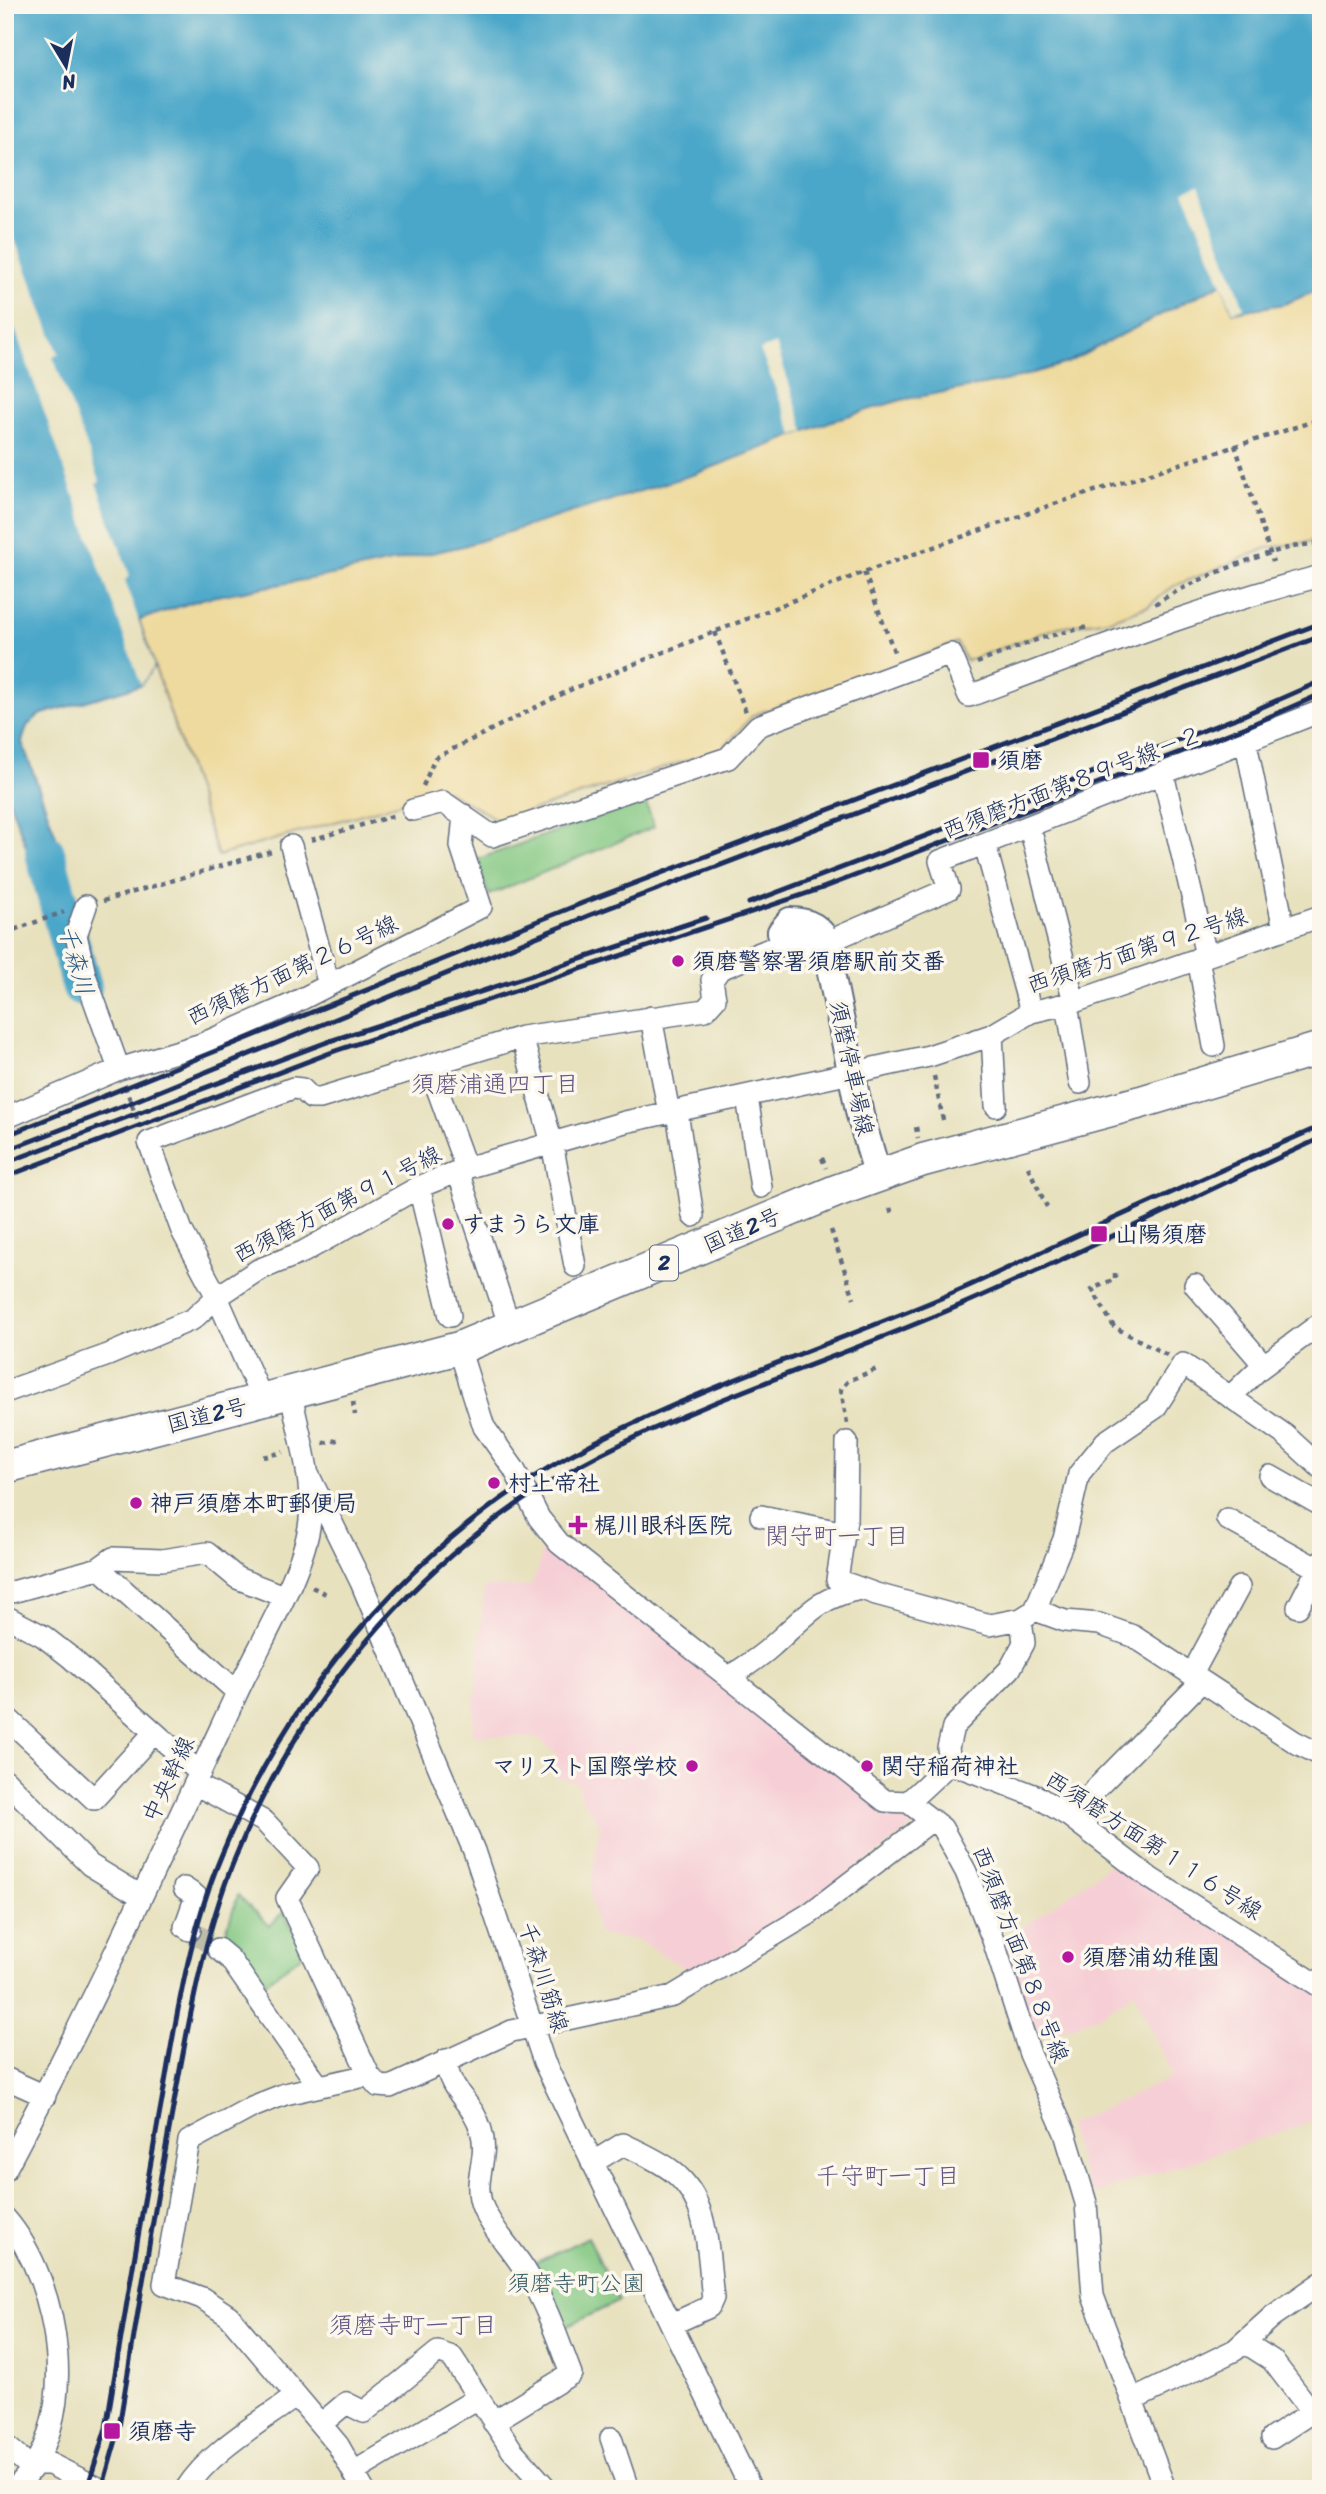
<svg xmlns="http://www.w3.org/2000/svg" width="1326" height="2494" font-family="Sriracha,'Klee One',sans-serif">
<style>
.built{fill:#f6cfd6}
.green{fill:#82c781;stroke:#4e7b70;stroke-width:2}
.sand{fill:#eeda9e;stroke:#84847e;stroke-width:2}
.water{fill:#4ba7c9;stroke:#336b94;stroke-width:2}
.pier{fill:#e7e1be}
.lines{fill:none;stroke-linecap:round;stroke-linejoin:round}
.river{stroke:#4ba7c9;stroke-width:40}
.minor-tunnel{stroke:#bebdab;stroke-width:21;stroke-dasharray:21 10;stroke-linecap:butt}
.minor-casing{stroke:#626d80;stroke-width:24}
.major-casing{stroke:#626d80;stroke-width:30}
.highway-casing{stroke:#626d80;stroke-width:35}
.path{stroke:#626d80;stroke-width:4.5;stroke-dasharray:5 5;stroke-linecap:butt}
.minor{stroke:#fff;stroke-width:21}
.major{stroke:#fff;stroke-width:26}
.highway{stroke:#fff;stroke-width:32}
.rail{stroke:#1b2f5e;stroke-width:5}
.poi-dot{fill:#b5179e;stroke:#fbf7ec;stroke-width:2.5}
.labels{text-anchor:middle;stroke-width:7;stroke-linejoin:round;paint-order:stroke}
.shield{fill:#fbf7ec;stroke:#5e6b89;stroke-width:2}
.shield-label{font-size:21px;font-weight:bold;fill:#1b2f5e}
.poi-label{font-size:23px;font-weight:bold;fill:#1b2f5e;stroke:#fbf7ec;text-anchor:start}
.street-label{font-size:23px;fill:#1b2f5e;stroke:#fbf7ec}
.park-label{font-size:23px;fill:#3a5d68;stroke:#fbf7ec}
.water-label{font-size:24px;font-style:italic;fill:#2c5983;stroke:#fbf7ec}
.neighbourhood-label{font-size:24px;fill:#625582;stroke:#fbf7ec}
</style>
<rect width="100%" height="100%" fill="#fbf7ec"/>
<filter id="ink" filterUnits="userSpaceOnUse"><feTurbulence type="fractalNoise" baseFrequency=".0143" numOctaves="2"/><feDisplacementMap in="SourceGraphic" scale="14" xChannelSelector="R" yChannelSelector="G"/><feConvolveMatrix kernelMatrix="1 2 1 2 8 2 1 2 1" color-interpolation-filters="sRGB"/></filter>
<filter id="wash" filterUnits="userSpaceOnUse"><feTurbulence type="fractalNoise" baseFrequency=".00686" numOctaves="4" result="noise"/><feDisplacementMap in="SourceGraphic" scale="28" xChannelSelector="R" yChannelSelector="G"/><feGaussianBlur stdDeviation="1.57" result="paint"/><feColorMatrix in="noise" values="0 0 0 0 0 0 0 0 0 0 0 0 0 0 0 0 0 1.4 0 .05"/><feComposite in="paint" operator="in"/></filter>
<g filter="url(#wash)">
<rect width="100%" height="100%" fill="#e7e1be"/>
<path class="built" d="M543,1543L642,1615L868,1797L915,1824L804,1910L693,1973L638,1940L598,1935L590,1894L600,1825L581,1797L579,1784L555,1776L557,1755L538,1738L472,1735L484,1587L530,1586L538,1571Z
M1118,1859L1321,1996V2119L1090,2195L1067,2125L1173,2077L1134,1992L1100,2015L1033,2042L1001,1943Z"/>
<path class="green" d="M645,800L654,827L489,895L475,860Z
M238,1895L270,1926L284,1911L304,1954L262,1985L244,1972L223,1940Z
M588,2237L619,2301L564,2328L533,2264Z"/>
<path class="sand" d="M1222,283L1234,312L1284,304L1321,289V540L1267,548L1174,586L1148,606L1110,620L1059,627L966,661L957,643L753,715L722,749L500,821L445,790L218,856L139,620L205,598L336,574L463,546L695,474L834,420L901,400L1009,380L1067,363Z"/>
<path class="water" d="M5,5H1321V289L1284,304L1233,312L1222,283L1067,363L1009,380L901,400L834,420L695,474L463,546L336,574L205,598L139,620L154,666L141,685L39,715L27,726L22,742L60,847L30,857L5,789Z"/>
<path class="pier" d="M1199,186L1244,308L1233,312L1184,191Z
M11,230L59,354L53,357L100,481L96,483L130,576L125,580L154,666L141,685L5,301V232Z
M776,344L805,432L794,435L760,350Z"/>
<g class="lines">
<path class="river" d="M45,853L82,987"/>
</g>
</g>
<g filter="url(#ink)">
<g class="lines">
<path class="minor-tunnel" d="M190,1930L218,1949"/>
<defs>
<path id="minor" d="M1246,743L1284,929
M1163,774L1206,955
M413,810L443,802L492,836L728,758L758,726L951,654L969,696C1085,653 1200,607 1321,576
M1030,828L1074,1002
M985,845L1031,1012
M291,846L329,985
M86,906L76,935L85,975L119,1069
M841,936L949,889L940,861L1321,711
M1198,958L1214,1046
M1067,1004L1080,1083
M651,1017L669,1113
M992,1035L996,1106
M522,1037L552,1143L575,1266
M429,1066L466,1168
M747,1097L761,1187
M677,1112L693,1216
M5,1118L119,1069L202,1044L290,1005L481,907L461,846L464,815
M458,1172L510,1327
M419,1187L450,1316
M1195,1285L1264,1365
M459,1348L484,1427L514,1469L539,1518L559,1543L885,1801L908,1802L942,1828L966,1872L993,1940L1030,2054L1065,2133L1086,2203L1093,2296L1165,2489
M5,1392L108,1355L193,1319L217,1297L258,1270L303,1252L419,1187L466,1168L625,1122L929,1056L992,1035L1031,1012L1074,1002L1321,916
M1230,1397L1259,1369L1321,1323
M263,1401L217,1297L182,1231L149,1142L293,1088L302,1089L311,1098H320L522,1037L705,1010L715,999L712,980L720,969L785,943
M847,1442L846,1521L837,1580L876,1594L990,1625L1021,1619L1035,1610
M307,1472L361,1582L474,1851L544,2062L751,2489
M1270,1476L1321,1505
M761,1516L845,1533
M1227,1519L1318,1569
M99,1568L237,1692
M5,1594L99,1568L113,1558L162,1560L207,1553L237,1578L283,1596
M1298,1607L1321,1562
M1035,1610L1064,1539L1079,1474L1105,1442L1155,1408L1183,1364L1285,1435L1321,1468
M1035,1610L1065,1621L1099,1624L1133,1636L1295,1742L1321,1755
M5,1616L43,1636L70,1657L200,1773
M1192,1674L1239,1587
M731,1676C744,1667 759,1658 771,1647C803,1619 817,1597 861,1589
M5,1716L94,1799L153,1734
M950,1763L1036,1796L1069,1816L1150,1878L1321,1987
M950,1763L948,1748L953,1727L1010,1669L1024,1643L1021,1619
M5,1780L90,1865L141,1896
M195,1784L265,1822L308,1868L287,1898L369,2075
M908,1802L950,1763
M1069,1816L1202,1681
M184,1888L196,1896L185,1927L190,1930
M218,1949L230,1959L318,2085
M446,2060C449,2094 473,2101 481,2130C490,2159 471,2180 483,2208C494,2233 515,2252 528,2275C547,2306 558,2340 571,2374L493,2422
M5,2078L45,2096
M592,2163L623,2144C639,2152 658,2160 672,2171C711,2201 707,2253 713,2298L709,2307L672,2324
M5,2170C88,2015 162,1854 236,1695C258,1646 305,1571 310,1520C313,1478 299,1435 291,1394
M5,2218C61,2282 84,2426 14,2489
M1244,2342L1272,2360L1312,2412L1272,2438
M1133,2400L1235,2350L1273,2316L1321,2283
M321,2424L346,2403L364,2412L438,2352L452,2357L512,2450L547,2489
M611,2438L628,2489
M5,2445L26,2463L50,2464L100,2489
M354,2472L478,2398
M186,2489C210,2451 260,2423 296,2396
M363,2489L338,2445L229,2316L202,2298L164,2284L189,2141L252,2107L285,2094L369,2075L378,2086L390,2087L512,2031L673,1996L809,1914L932,1820"/>
<path id="major" d="M828,958L812,949L785,943L781,932L790,921C811,921 818,928 830,944L828,958L860,1115L878,1176"/>
<path id="highway" d="M5,1467L459,1348L836,1191L923,1160L1141,1102L1321,1048"/>
</defs>
<use href="#minor" class="minor-casing"/>
<use href="#major" class="major-casing"/>
<use href="#highway" class="highway-casing"/>
<path class="path" d="M1235,445L1273,562
M864,572L895,654
M1155,604C1186,583 1284,541 1321,544
M715,632L746,712
M977,663L1041,638L1088,627
M423,786L435,758L572,689L864,572L1051,505L1321,419
M311,840L396,815
M103,901L272,851
M5,933L64,912
M934,1076L943,1120
M125,1086L139,1124
M916,1127L918,1138
M822,1158L826,1168
M1028,1167L1047,1207
M890,1208L892,1214
M831,1230L854,1298
M1115,1273V1279L1092,1289L1114,1327L1167,1355
M353,1402L355,1415
M847,1423L841,1389L848,1381L877,1369
M323,1443L342,1439
M263,1457L283,1452
M312,1587L326,1594"/>
<use href="#minor" class="minor"/>
<use href="#major" class="major"/>
<use href="#highway" class="highway"/>
<path class="rail" d="M749,903L1244,715L1321,681
M5,1136L585,902L1321,623
M5,1151L130,1103L590,915L1321,636
M5,1163L330,1041L706,918
M5,1177L335,1051L820,889L1246,727L1321,694
M87,2489L106,2428C124,2319 142,2210 162,2100C176,2018 189,1932 222,1854C294,1681 426,1528 595,1442C702,1388 817,1349 929,1303C983,1281 1036,1254 1089,1230C1166,1195 1243,1160 1321,1126
M102,2489L118,2433C136,2325 153,2216 173,2108C188,2026 202,1941 233,1863C302,1690 434,1539 601,1454C711,1398 829,1361 942,1313C1070,1259 1195,1196 1321,1138"/>
</g>
</g>
<g class="poi-dot">
<rect x="972" y="751" width="18" height="18" rx="3.5"/>
<circle cx="678" cy="961" r="7"/>
<circle cx="448" cy="1224" r="7"/>
<rect x="1090" y="1225" width="18" height="18" rx="3.5"/>
<circle cx="494" cy="1483" r="7"/>
<circle cx="136" cy="1503" r="7"/>
<path d="M574.5 1514.5h7v7h7v7h-7v7h-7v-7h-7v-7h7z"/>
<circle cx="692" cy="1766" r="7"/>
<circle cx="867" cy="1766" r="7"/>
<circle cx="1068" cy="1957" r="7"/>
<rect x="103" y="2422" width="18" height="18" rx="3.5"/>
</g>
<g class="labels">
<rect class="shield" x="650" y="1245.5" width="28" height="35" rx="5"/>
<g class="shield-label">
<text x="664" y="1270">2</text>
</g>
<g class="poi-label">
<text x="997" y="768">須磨</text>
<text x="692" y="969">須磨警察署須磨駅前交番</text>
<text x="462" y="1232">すまうら文庫</text>
<text x="1115" y="1242">山陽須磨</text>
<text x="508" y="1491">村上帝社</text>
<text x="150" y="1511">神戸須磨本町郵便局</text>
<text x="594" y="1533">梶川眼科医院</text>
<text x="678" y="1774" text-anchor="end">マリスト国際学校</text>
<text x="881" y="1774">関守稲荷神社</text>
<text x="1082" y="1965">須磨浦幼稚園</text>
<text x="128" y="2439">須磨寺</text>
</g>
<g class="street-label">
<text transform="translate(1072 782) rotate(-21)" y="8">西須磨方面第８９号線－２</text>
<text transform="translate(1137 950) rotate(-18)" y="8">西須磨方面第９２号線</text>
<text transform="translate(292 970) rotate(-25)" y="8">西須磨方面第２６号線</text>
<text transform="translate(852 1068) rotate(78)" y="8">須磨停車場線</text>
<text transform="translate(337 1204) rotate(-27)" y="8">西須磨方面第９１号線</text>
<text transform="translate(742 1230) rotate(-23)" y="8">国道2号</text>
<text transform="translate(207 1415) rotate(-14)" y="8">国道2号</text>
<text transform="translate(168 1779) rotate(-65)" y="8">中央幹線</text>
<text transform="translate(1154 1845) rotate(33)" y="8">西須磨方面第１１６号線</text>
<text transform="translate(1021 1954) rotate(69)" y="8">西須磨方面第８８号線</text>
<text transform="translate(544 1977) rotate(72)" y="8">千森川筋線</text>
</g>
<g class="park-label">
<text x="576" y="2291">須磨寺町公園</text>
</g>
<g class="water-label">
<text transform="translate(76 960) rotate(74)" y="8">千森川</text>
</g>
<g class="neighbourhood-label">
<text x="495" y="1092">須磨浦通四丁目</text>
<text x="837" y="1544">関守町一丁目</text>
<text x="888" y="2184">千守町一丁目</text>
<text x="413" y="2333">須磨寺町一丁目</text>
</g>
</g>
<rect width="1326" height="2494" fill="none" stroke="#fbf7ec" stroke-width="28"/>
<g transform="translate(66 66) rotate(170)" stroke="#fbf7ec" stroke-width="5" paint-order="stroke">
<path d="M0-5L12 26L0 18L-12 26Z" fill="#1b2f5e"/>
<text y="-10" font-size="19" font-weight="bold" text-anchor="middle" fill="#1b2f5e">N</text>
</g>
</svg>
